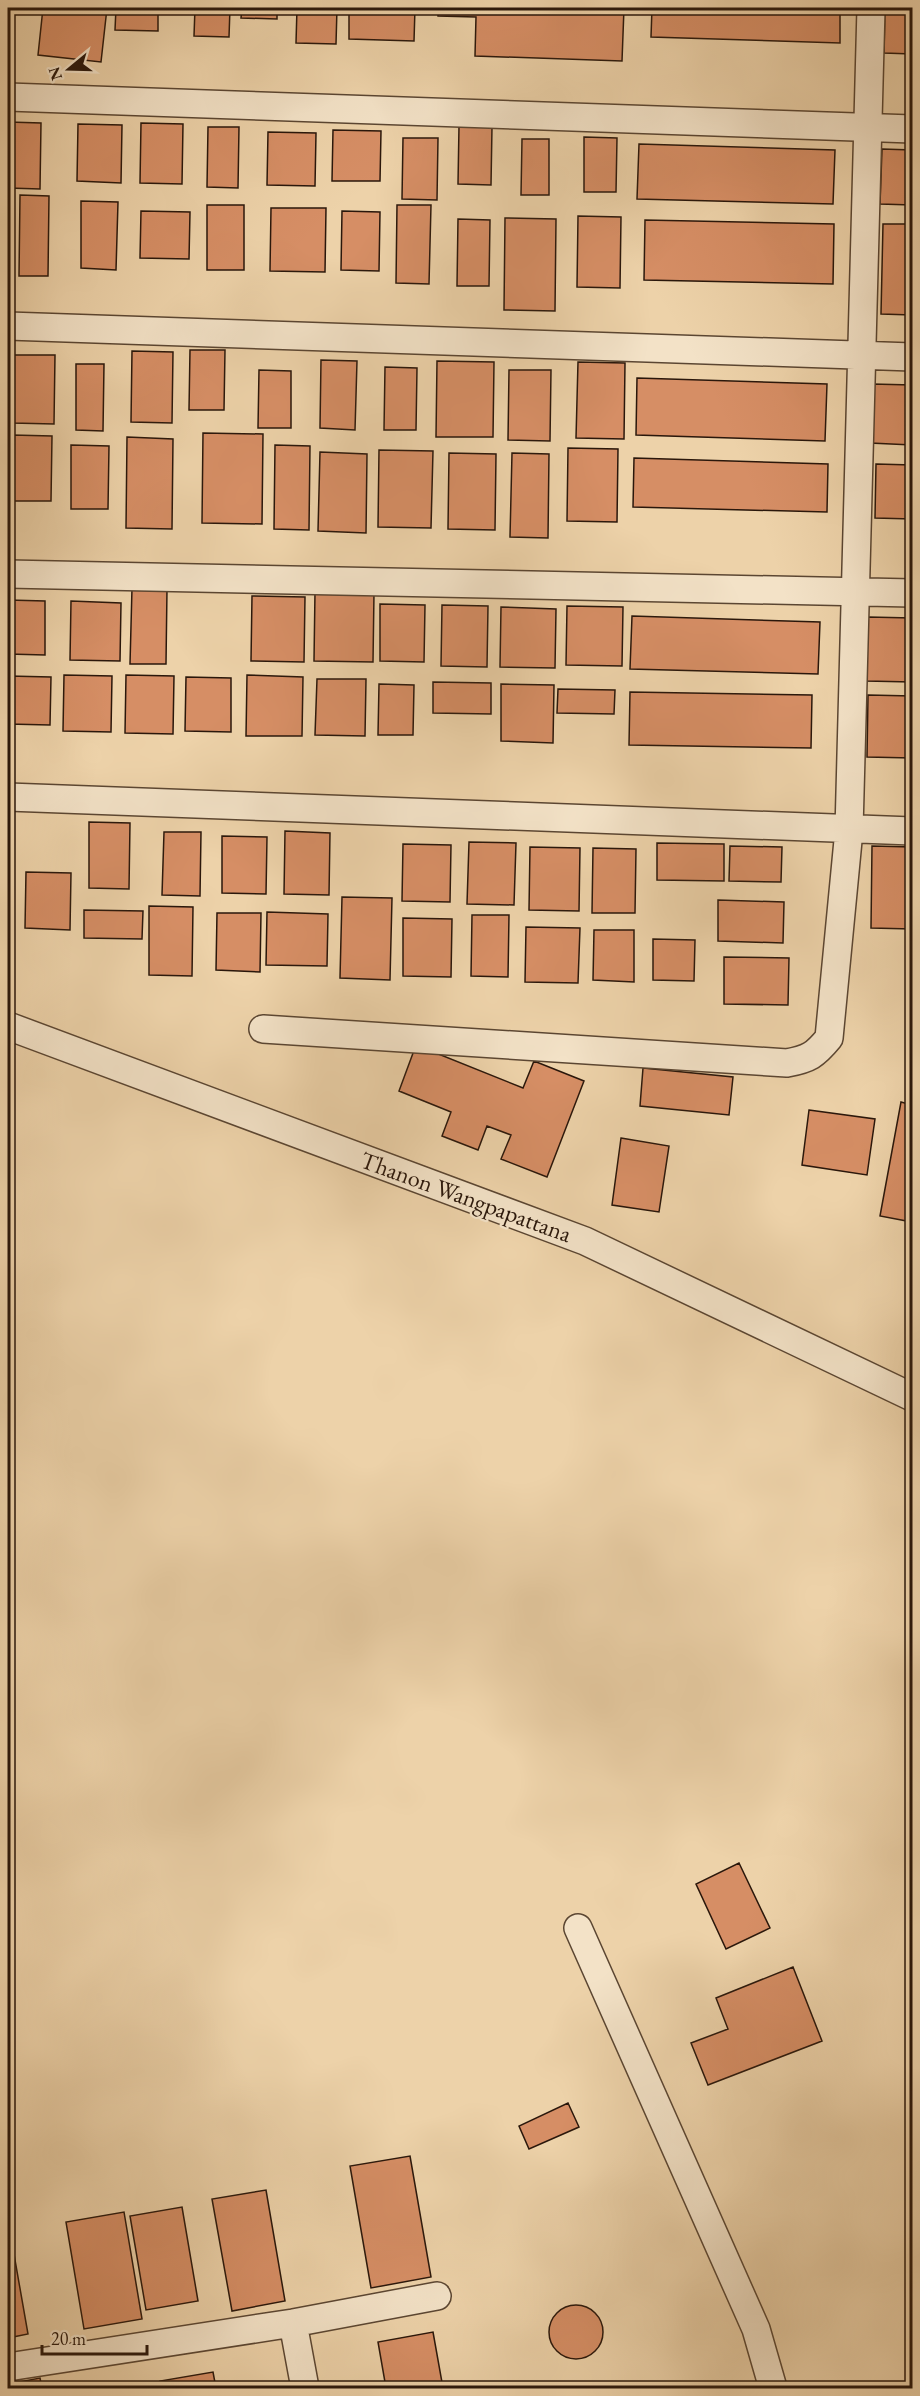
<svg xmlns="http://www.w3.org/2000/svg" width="920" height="2396" font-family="'EB Garamond',serif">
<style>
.building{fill:#d68e65;stroke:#2a170b;stroke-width:1.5}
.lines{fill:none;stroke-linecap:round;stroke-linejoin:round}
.street-casing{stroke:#5b4632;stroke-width:30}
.street{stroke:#f3e2c7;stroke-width:27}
.labels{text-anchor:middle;stroke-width:4.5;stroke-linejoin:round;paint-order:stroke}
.street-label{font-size:24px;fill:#2a170b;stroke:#f3e2c7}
</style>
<rect width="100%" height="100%" fill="#edd2a9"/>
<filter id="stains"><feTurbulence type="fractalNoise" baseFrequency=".00333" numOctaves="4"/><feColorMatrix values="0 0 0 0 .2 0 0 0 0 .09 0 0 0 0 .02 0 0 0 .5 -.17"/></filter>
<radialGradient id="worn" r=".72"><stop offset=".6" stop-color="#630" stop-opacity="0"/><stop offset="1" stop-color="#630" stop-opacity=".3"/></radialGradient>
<path class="building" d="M43,8H107L101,62L38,55Z
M116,8H158V31L115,30Z
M195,8H230L229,37L194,36Z
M242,8H277V19L241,18Z
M297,8H337L336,44L296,43Z
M349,8H415L414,41L349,39Z
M438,8H624L622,61L475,56L476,17L438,16Z
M652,8H840V43L651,37Z
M885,8H912V54L884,53Z
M8,122L41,123L40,189L8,188Z
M141,123L183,124L182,184L140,183Z
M78,124L122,125L121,183L77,181Z
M459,126L492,127L491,185L458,184Z
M208,127H239L238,188L207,187Z
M333,130L381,131L380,181H332Z
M268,132L316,133L315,186L267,185Z
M584,137L617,138L616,192H584Z
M403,138H438L437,200L402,199Z
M522,139H549V195H521Z
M639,144L835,150L833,204L637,199Z
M882,149L912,150V205L880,204Z
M20,195L49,196L48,276H19Z
M81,201L118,202L116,270L81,268Z
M207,205H244V270H207Z
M397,205H431L429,284L396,283Z
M271,208H326L325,272L270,271Z
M141,211L190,212L189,259L140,258Z
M342,211L380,212L379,271L341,270Z
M578,216L621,217L620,288L577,287Z
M505,218L556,219L555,311L504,310Z
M458,219L490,220L489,286H457Z
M645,220L834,224L833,284L644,280Z
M883,224H912V315L881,314Z
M190,350H225L224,410H189Z
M132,351L173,352L172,423L131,422Z
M13,355H55L54,424L12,423Z
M321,360L357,361L355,430L320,428Z
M437,361L494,362L493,437H436Z
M578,362L625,363L624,439L576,438Z
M76,364H104L103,431L76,430Z
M385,367L417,368L416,430H384Z
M259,370L291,371V428H258Z
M509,370H551L550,441L508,440Z
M637,378L827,384L825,441L636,435Z
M872,384L912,385V445L870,443Z
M203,433L263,434L262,524L202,523Z
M12,435L52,436L51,501H12Z
M127,437L173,439L172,529L126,528Z
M71,445L109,446L108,509H71Z
M275,445L310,446L309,530L274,529Z
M568,448L618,449L617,522L567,521Z
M379,450L433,451L431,528L378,527Z
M320,452L367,454L366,533L318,531Z
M449,453L496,454L495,530L448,529Z
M512,453L549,454L548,538L510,537Z
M634,458L828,464L827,512L633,507Z
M876,464L912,465V519L875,518Z
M132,588L167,589L166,664H130Z
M315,592L374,593L373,662L314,661Z
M252,596L305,597L304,662L251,661Z
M8,600L45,601V655L8,654Z
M71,601L121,603L120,661L70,660Z
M380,604L425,605L424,662L380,661Z
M442,605L488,606L487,667L441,666Z
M567,606L623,607L622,666L566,665Z
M501,607L556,609L555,668L500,667Z
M632,616L820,622L818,674L630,669Z
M868,617L912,618V682L866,681Z
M64,675L112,676L111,732L63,731Z
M126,675L174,676L173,734L125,733Z
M247,675L303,677L302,736H246Z
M8,676L51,677L50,725L8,724Z
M186,677L231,678V732L185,731Z
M317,679H366L365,736L315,735Z
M433,682L491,683V714L433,713Z
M379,684L414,685L413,735H378Z
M501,684L554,685L553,743L501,741Z
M558,689L615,690L614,714L557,713Z
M630,692L812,695L811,748L629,745Z
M868,695L912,696V758L867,757Z
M89,822L130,823L129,889L89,888Z
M285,831L330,833L329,895L284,894Z
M164,832H201L200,896L162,895Z
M222,836L267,837L266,894L222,893Z
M469,842L516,843L514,905L467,904Z
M657,843L724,844V881L657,880Z
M403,844L451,845L450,902L402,901Z
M730,846L782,847L781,882L729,881Z
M872,846L912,847V929L871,928Z
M530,847L580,848L579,911L529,910Z
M593,848L636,849L635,913H592Z
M8,853H11L10,934H8Z
M26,872L71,873L70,930L25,928Z
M342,897L392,898L390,980L340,978Z
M718,900L784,902L783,943L718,941Z
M149,906L193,907L192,976L149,975Z
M84,910L143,911L142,939L84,938Z
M267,912L328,914L327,966L266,965Z
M217,913H261L260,972L216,970Z
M472,915H509L508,977L471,976Z
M403,918L452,919L451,977L403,976Z
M526,927L580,928L578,983L525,982Z
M594,930H634V982L593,980Z
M653,939L695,940L694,981L653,980Z
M909,944H912V987H907Z
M724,957L789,958L788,1005L724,1004Z
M416,1045L523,1088L534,1061L584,1081L547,1177L501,1159L511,1135L487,1126L478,1150L442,1136L451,1112L399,1091Z
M643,1068L733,1077L729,1115L640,1106Z
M901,1102L912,1105V1222L880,1216Z
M809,1110L875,1119L867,1175L802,1165Z
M621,1138L669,1146L659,1212L612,1205Z
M739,1863L770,1928L726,1949L696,1884Z
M793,1967L822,2041L708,2085L691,2043L728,2029L716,1998Z
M568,2103L579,2127L529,2149L519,2126Z
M410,2156L431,2277L371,2288L350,2166Z
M266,2190L285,2301L232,2311L212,2199Z
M182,2207L198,2301L146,2310L130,2216Z
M124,2212L142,2319L84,2329L66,2222Z
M8,2220L28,2334L8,2338Z
M549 2332a27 27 0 1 1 54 0a27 27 0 1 1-54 0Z
M433,2332L443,2388H386L378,2342Z
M213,2372L216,2388H161L160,2381Z
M40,2378L42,2388H8V2384Z"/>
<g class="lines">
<defs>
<path id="street" d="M8,97L912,129
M8,326L912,357
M8,574L912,593
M8,797L912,831
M8,1026L585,1241L912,1397
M263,1029L787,1063C809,1059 815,1055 829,1038L849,830L871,8
M578,1928L756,2329L773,2388
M293,2323L305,2388
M8,2367L293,2323L437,2296"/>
</defs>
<use href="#street" class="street-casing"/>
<use href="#street" class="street"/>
</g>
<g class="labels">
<g class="street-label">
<text transform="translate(466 1197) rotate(20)" y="8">Thanon Wangpapattana</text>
</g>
</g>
<rect width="920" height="2396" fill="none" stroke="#edd2a9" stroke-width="30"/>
<rect x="9" y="9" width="902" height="2378" fill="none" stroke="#2a170b" stroke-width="3"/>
<rect x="15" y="15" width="890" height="2366" fill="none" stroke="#2a170b" stroke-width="1.5"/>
<g transform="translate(69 69) rotate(251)" stroke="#f3e2c7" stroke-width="4.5" paint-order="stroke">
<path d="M0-4.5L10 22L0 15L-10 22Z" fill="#2a170b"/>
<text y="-9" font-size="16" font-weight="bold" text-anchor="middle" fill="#2a170b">N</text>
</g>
<path d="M42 2345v9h105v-9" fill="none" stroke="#2a170b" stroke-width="3"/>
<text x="51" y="2345" font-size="18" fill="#2a170b" stroke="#f3e2c7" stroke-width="4.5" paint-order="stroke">20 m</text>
<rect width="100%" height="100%" filter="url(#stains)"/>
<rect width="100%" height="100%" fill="url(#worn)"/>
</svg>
